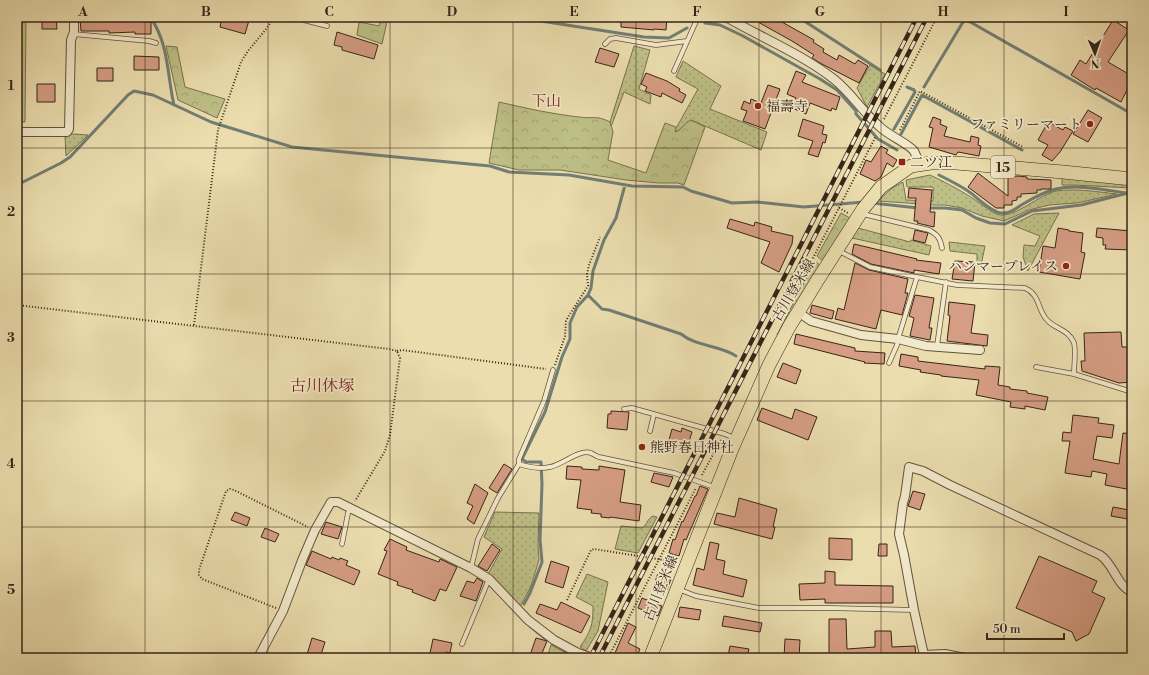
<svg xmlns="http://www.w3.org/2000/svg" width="1149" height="675" font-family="'Libre Bodoni','Noto Serif JP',serif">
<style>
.grass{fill:url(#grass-dots);stroke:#7a724f}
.forest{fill:url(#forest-crowns);stroke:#7a724f}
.pitch{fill:#bdbf86;stroke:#7a724f}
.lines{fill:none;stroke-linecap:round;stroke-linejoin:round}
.stream{stroke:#727e74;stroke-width:3}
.building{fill:#d59d83;stroke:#372518}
.service-casing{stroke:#64533e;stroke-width:5.5}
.minor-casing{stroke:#64533e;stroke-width:10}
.primary-casing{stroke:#372518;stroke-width:14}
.path{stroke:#372518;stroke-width:2;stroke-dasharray:1 2;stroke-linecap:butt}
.service{stroke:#f2e9ca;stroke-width:4}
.minor{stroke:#f2e9ca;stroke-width:8}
.primary{stroke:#ebddae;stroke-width:13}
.rail-casing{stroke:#372518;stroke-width:4.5}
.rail{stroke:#f2e9ca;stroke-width:3;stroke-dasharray:9;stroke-linecap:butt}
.grid{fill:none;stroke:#372518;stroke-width:1;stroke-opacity:0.55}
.poi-dot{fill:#8f2418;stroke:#f2e9ca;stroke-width:1.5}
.labels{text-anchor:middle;stroke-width:3.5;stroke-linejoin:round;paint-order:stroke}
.shield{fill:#f2e9ca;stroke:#6f604d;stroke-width:1}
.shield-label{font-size:13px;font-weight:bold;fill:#372518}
.poi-label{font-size:14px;fill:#372518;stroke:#f2e9ca;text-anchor:start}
.street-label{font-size:14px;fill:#372518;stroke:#f2e9ca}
.neighbourhood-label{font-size:15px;fill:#7a1f14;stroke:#f2e9ca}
.quarter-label{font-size:16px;fill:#7a1f14;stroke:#f2e9ca}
.neatline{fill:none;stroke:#372518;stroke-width:1.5}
.grid-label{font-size:13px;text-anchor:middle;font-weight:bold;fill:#372518}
</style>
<defs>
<pattern id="grass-dots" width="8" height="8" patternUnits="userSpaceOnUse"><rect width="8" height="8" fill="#bdbf86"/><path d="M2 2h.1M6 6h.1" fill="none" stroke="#a3a473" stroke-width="1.8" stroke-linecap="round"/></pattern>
<pattern id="forest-crowns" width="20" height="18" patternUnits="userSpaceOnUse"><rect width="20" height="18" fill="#bdbf86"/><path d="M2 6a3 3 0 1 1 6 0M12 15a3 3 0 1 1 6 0" fill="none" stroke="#a3a473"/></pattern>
</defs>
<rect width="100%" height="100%" fill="#ebddae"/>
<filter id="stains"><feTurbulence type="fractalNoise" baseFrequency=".005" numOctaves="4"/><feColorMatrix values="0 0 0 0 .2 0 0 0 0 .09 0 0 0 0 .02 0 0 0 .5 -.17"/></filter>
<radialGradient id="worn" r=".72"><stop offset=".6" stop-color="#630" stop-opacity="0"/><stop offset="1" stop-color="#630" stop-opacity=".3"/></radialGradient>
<path class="grass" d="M634,46L650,50L639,89L651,95L650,104L624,92L611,127L610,122Z
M683,61L721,86L710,109L767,132L761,150L691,120C683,124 682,130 674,132L698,89L676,77Z
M870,65L885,74L867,107L857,88Z
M73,134L88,135L66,156L65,136Z
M930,175C949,184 968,194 985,207C989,210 996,215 1001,215C1017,216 1039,195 1056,191C1076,188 1098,192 1117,194L1077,203L1049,205L1029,210L1004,221L982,216L962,208L945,205H935L878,201L892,188L903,182L906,200L933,201V187H907L906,180Z
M1062,178L1131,184L1132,188L1074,185H1062Z
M1059,213L1028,271L1023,257L1024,245L1035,246L1040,236L1012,225L1034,214Z
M858,228L910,242L911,240L931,246L929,255L852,238Z
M949,242L985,246L981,266H977V254L950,251Z
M495,512L539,513L538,546L539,560L531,586L520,607L488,574L502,549L484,537Z
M653,516L657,517L638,553L615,549L621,526L642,528C647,525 647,519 653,516Z
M587,574L608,582L598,631L586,651L580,647C591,631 593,626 593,606L576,597Z
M551,645L576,658H547Z"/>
<path class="forest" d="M381,17H388L382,44L357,35L359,22L379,26Z
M166,46L177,47L185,87L225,99L217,118L178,100Z
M499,102C525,108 552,114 579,117C592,119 597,115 610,122L613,132L608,160L646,173L665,123L676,127L675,132C682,130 683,124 691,120L705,127L684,185L678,183H659L626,180L560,170H519L489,163Z
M841,213L852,219L824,262L817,256Z
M815,261L822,267L777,335Z"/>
<path class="pitch" d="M17,17H26L25,122H17Z"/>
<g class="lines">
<path class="stream" d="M150,17C169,43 167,75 174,105
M515,17L644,37L669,38L687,28
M798,17L880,70
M965,19L1132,114
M705,23L720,25L743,36L820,79L837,90L856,111V114L878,139L897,150
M924,87L966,17
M894,129L915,92L914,90L907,87
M901,134L922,95L1022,150
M939,175C949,180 959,185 968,191C977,197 991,212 1001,213C1010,214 1016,208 1023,204C1033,198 1044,192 1056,189C1077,184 1105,190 1126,193
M17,185L61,163L70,157L128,95L134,91L153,95L211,122L292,147L490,166L509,172L569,175L632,186L683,187L691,191L732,203L757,202L804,207L864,202
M872,203L918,208
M927,208H945L962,210L976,218L990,223L1005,224L1032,211L1081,205L1128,193L1132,194
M588,295L602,309L609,310L681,334C697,347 720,345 736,356
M524,604L530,593L542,562L540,540L542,484L541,462H526L522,459L545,412L562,357L570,339V323L577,307L588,295L591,288L593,271L604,240L616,218L625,185
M530,626L547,640
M552,643L578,658"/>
</g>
<path class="building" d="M42,17H56L57,29H42Z
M102,17V21L142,19V22H151V34H135V32L109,33V31H81L80,18Z
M222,17H250L245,34L220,27Z
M621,17H667L666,30L654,29V30L621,27Z
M749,17H773L814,40L813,42L824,49L823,52L837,60L839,55L855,64L858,60L868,66L859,83L820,63L812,58L814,55L792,41Z
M1113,20L1129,30L1108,62L1132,76V80L1121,102L1096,88L1095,90L1071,75L1080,60L1086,64Z
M337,32L378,45L374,59L342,50V47L334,45Z
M600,48L619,54L614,67L595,62Z
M134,56L159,57V70H134Z
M97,68H113V81H97Z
M796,71L806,75L802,82L840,97L836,110L832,108L831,111L810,103L806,114L792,108L796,98L787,94Z
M646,73L667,81L680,89L679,91L686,95L682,103L662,93L661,97L645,91L647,87L641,84Z
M37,84H55V102H37Z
M768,85L780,89L765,129L743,121L747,111L741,109L744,101L750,104L751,99L761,103Z
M1088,110L1102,118L1088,142L1073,134Z
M933,117L941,120L940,124L947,127L944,136L970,142L971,136L979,138L978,145L981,146L979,156L958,152L956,155L929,147L933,128L929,127Z
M803,119L824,126L822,134L827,135L825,143L823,142L818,157L808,154L813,141L798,136Z
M1048,122L1063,130L1065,127L1073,131L1060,152L1052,161L1042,155L1048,145L1038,140Z
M881,146L888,150L886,153L897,160L893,167L887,163L881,177L875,181L860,174L866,160L871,162Z
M978,173L1008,196V177L1018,176L1027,177V179L1051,180V189H1041V190H1037V193L1021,194V197H1017V200L1012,201V205H1004V208H996L968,187Z
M909,188L932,190L930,212H935L934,227L917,223L918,221H914L916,198H908Z
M730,219L754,226L755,222L772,227L771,231L793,236L792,244L779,272L761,263L770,242L727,228Z
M1058,228L1069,230V231L1083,233L1081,252L1085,253L1080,279L1039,272L1043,246L1055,248Z
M1097,228L1132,231V250L1105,249L1106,245H1103V238L1096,237Z
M915,230L928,233L925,243L913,240Z
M854,244L917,259L916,260L941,263L939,274L914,270V273L871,264L852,254Z
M955,261L975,262L973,281L952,279Z
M855,263L869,270L908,279L905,293H908L902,315L881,310L876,329L835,319L838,308L844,310Z
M915,295L934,298L929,328H932L930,340L910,336L914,318L909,316Z
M949,302L975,305L971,333L988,335L987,346L947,341L950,316L948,315Z
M812,305L834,311L832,319L810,313Z
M1121,332L1122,347H1128L1129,357L1132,356V382L1119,383L1082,371L1081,361H1085L1084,333Z
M796,334L855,348V351L885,353L884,364L864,363L865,362L794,344Z
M901,354L918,357V361L985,369V366L1000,367L998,385L1010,387V389L1027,391V393L1048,397L1045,410L1025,406V409L1010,407L1011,402L976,395L979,380L941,376V375L920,372L921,370L899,366Z
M783,363L801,370L796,384L777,377Z
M762,408L792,419L795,409L817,417L808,440L757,420Z
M611,411L629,412L627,430L607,428L608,414H611Z
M1073,415L1099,418L1098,423L1114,425L1112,438L1097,436L1093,459L1119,464L1123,433L1132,434V449L1130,466H1132V490L1105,485L1107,474L1092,471L1091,477L1065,473L1070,441H1062L1063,432L1071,433Z
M682,428L692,432L687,448L685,447V450L668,444L672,429L681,432Z
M504,464L512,469L497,493L489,488Z
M567,466L582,467V469L599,470V466L625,470L620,502L641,505L639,521L610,517V518L601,517V514L591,513L592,510L577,508L581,480L566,479Z
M654,473L673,477L669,487L651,482Z
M475,484L488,493L474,524L467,519L473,506L467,503Z
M700,486L708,489L686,540L684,539L679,556L669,553L673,539L675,540L682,521L683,522L695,496H696Z
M913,491L925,494L920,510L908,506Z
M739,498L777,509L773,527H775L772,539L714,524L717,513L735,517Z
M1113,507L1129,510L1128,519L1111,516Z
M235,512L250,518L247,526L231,520Z
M326,522L342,527L338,539L321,534Z
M265,528L279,534L275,542L261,537Z
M829,538L852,539V560L829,559Z
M390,539L407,547L406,550L439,562L440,559L457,567L446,591L440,589L435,601L412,592L413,590L397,585L398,582L378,574L387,551L384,550Z
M710,542L719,544L716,559L725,561L723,574L747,580L743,597L693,585L697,568L704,570Z
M492,544L500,550L487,571L478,566Z
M879,544H887V556H878Z
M312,551L331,559L332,557L339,560L340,558L348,561L346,565L360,571L354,585L306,565Z
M1039,556L1097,581L1092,592L1105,598L1089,634L1076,641L1072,632L1016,608Z
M551,561L569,567L563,588L545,582Z
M825,571L835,572V585L893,586V603H825V599L800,600L799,584L825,583Z
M658,573L670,577L669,578L671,579L667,590L654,585Z
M477,578L483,582L476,601L460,596L467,581L474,583Z
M642,598L662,606L658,616L638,608Z
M561,602L590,616L581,633L536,613L540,604L557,610Z
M680,607L701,610L699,620L678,617Z
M724,616L762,623L760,632L722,626Z
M829,619H846L847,649L875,647V631H891L892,647L915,646L916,657L829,658Z
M628,623L636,627L628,643L640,649L636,658H626L615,653Z
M312,638L325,642L320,658H306Z
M536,638L547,641L540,658H529Z
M433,639L452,643L450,653L446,652L444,658H429Z
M785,639L800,640L799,658H784Z
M730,646L749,649L747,658L728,656Z"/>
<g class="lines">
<defs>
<path id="service" d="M292,17L327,26
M73,34L149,41L156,43
M605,44L610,39L616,38L656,45L687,41
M674,71L698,17
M863,214L929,230C938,235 940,238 942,248
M839,251L870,267L917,277L957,285L1025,288C1041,295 1037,311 1048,321C1056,329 1069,330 1074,343C1076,350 1074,366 1074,374
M937,346L946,282
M889,363L897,345L898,339L917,277
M1036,367L1074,374L1132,392
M553,370L544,401L519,459V464C528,467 540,469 550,467C562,465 579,449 591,453C593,454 596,456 599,457L674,473L714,487
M624,409L632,408L725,434L734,438
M650,431L654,414
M342,544L348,513L351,508
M471,568L478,539L498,498L519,464
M678,589L696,596L759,608H829L914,610
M462,644L489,579"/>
<path id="minor" d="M726,17C762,38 802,54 835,80C851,93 863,112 879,126C886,134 909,144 914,151C916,155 918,160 920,165
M17,132H67L69,129L71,40L74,32V17
M798,312L811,321L861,335L898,339L926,346L980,350
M258,658L283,611L303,558L315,530L331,502H338L471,568L489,579L528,620L554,640L578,653L593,658
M965,658L945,654L924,655L914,610L904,555L899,534L903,503L905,496L909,467L923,471L950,485L1100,555C1114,564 1116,585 1132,592"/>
<path id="primary" d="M650,658L732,449L769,365L789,327L817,281L863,209L881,187L911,166L931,163H956L1063,172L1132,179"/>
</defs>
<use href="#service" class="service-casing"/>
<use href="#minor" class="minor-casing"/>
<use href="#primary" class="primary-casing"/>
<path class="path" d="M884,119L937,17
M900,130L920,91L1023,147
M839,208L848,213
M795,293L876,136
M17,305L389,349L397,351L400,358L390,435L385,451L355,501
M194,325L218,130L241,62L248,51L267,28L274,17
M397,351L402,350L546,369
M555,365L565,336L566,321L568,317L588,286L587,274L589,265L600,237
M702,475L721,440
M567,600L591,550L594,549L676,562
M276,608L202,579L199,575V570L226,491L230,489L234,490L308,527
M608,658L696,488"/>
<use href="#service" class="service"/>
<use href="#minor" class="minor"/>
<use href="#primary" class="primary"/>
<defs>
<path id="rail" d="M590,658L917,17
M599,658L927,17"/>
</defs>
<use href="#rail" class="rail-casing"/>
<use href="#rail" class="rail"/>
</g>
<path class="grid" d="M145,17V658M268,17V658M390,17V658M513,17V658M636,17V658M759,17V658M881,17V658M1004,17V658M17,148H1132M17,274H1132M17,401H1132M17,527H1132"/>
<g class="poi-dot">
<circle cx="758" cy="106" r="4"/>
<circle cx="1090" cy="124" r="4"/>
<rect x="898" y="158" width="8" height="8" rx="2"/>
<circle cx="1066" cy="266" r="4"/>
<circle cx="642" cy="447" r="4"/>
</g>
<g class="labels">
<rect class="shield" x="991" y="156" width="24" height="22" rx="3"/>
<g class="shield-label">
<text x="1003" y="172">15</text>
</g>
<g class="poi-label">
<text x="766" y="111">福壽寺</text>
<text x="1082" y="129" text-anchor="end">ファミリーマート</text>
<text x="910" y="167">二ツ江</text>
<text x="1058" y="271" text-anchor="end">ハンマープレイス</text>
<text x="650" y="452">熊野春日神社</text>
</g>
<g class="street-label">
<text transform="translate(793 290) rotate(-59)" y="5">古川登米線</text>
<text transform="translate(660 588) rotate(-68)" y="5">古川登米線</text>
</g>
<g class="neighbourhood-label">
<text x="546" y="106">下山</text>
</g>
<g class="quarter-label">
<text x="322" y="391">古川休塚</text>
</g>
</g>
<rect width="1149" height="675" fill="none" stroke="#ebddae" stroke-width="44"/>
<g transform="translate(1095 54) rotate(178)" stroke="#f2e9ca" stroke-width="3" paint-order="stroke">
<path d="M0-3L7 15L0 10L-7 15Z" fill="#372518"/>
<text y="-6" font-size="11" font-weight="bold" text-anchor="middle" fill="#372518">N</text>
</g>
<path d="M987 633v6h77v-6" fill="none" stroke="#372518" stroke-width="2"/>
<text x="993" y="633" font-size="12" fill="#372518" stroke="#f2e9ca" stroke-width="3" paint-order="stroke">50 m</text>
<rect x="22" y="22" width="1105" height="631" class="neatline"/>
<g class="grid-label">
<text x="83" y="16">A</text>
<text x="206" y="16">B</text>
<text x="329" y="16">C</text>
<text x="452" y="16">D</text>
<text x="574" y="16">E</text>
<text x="697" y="16">F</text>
<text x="820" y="16">G</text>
<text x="943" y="16">H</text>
<text x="1066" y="16">I</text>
<text x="11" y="90">1</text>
<text x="11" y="216">2</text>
<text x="11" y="342">3</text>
<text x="11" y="468">4</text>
<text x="11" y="594">5</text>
</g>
<rect width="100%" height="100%" filter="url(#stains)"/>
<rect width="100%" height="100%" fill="url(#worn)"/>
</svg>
